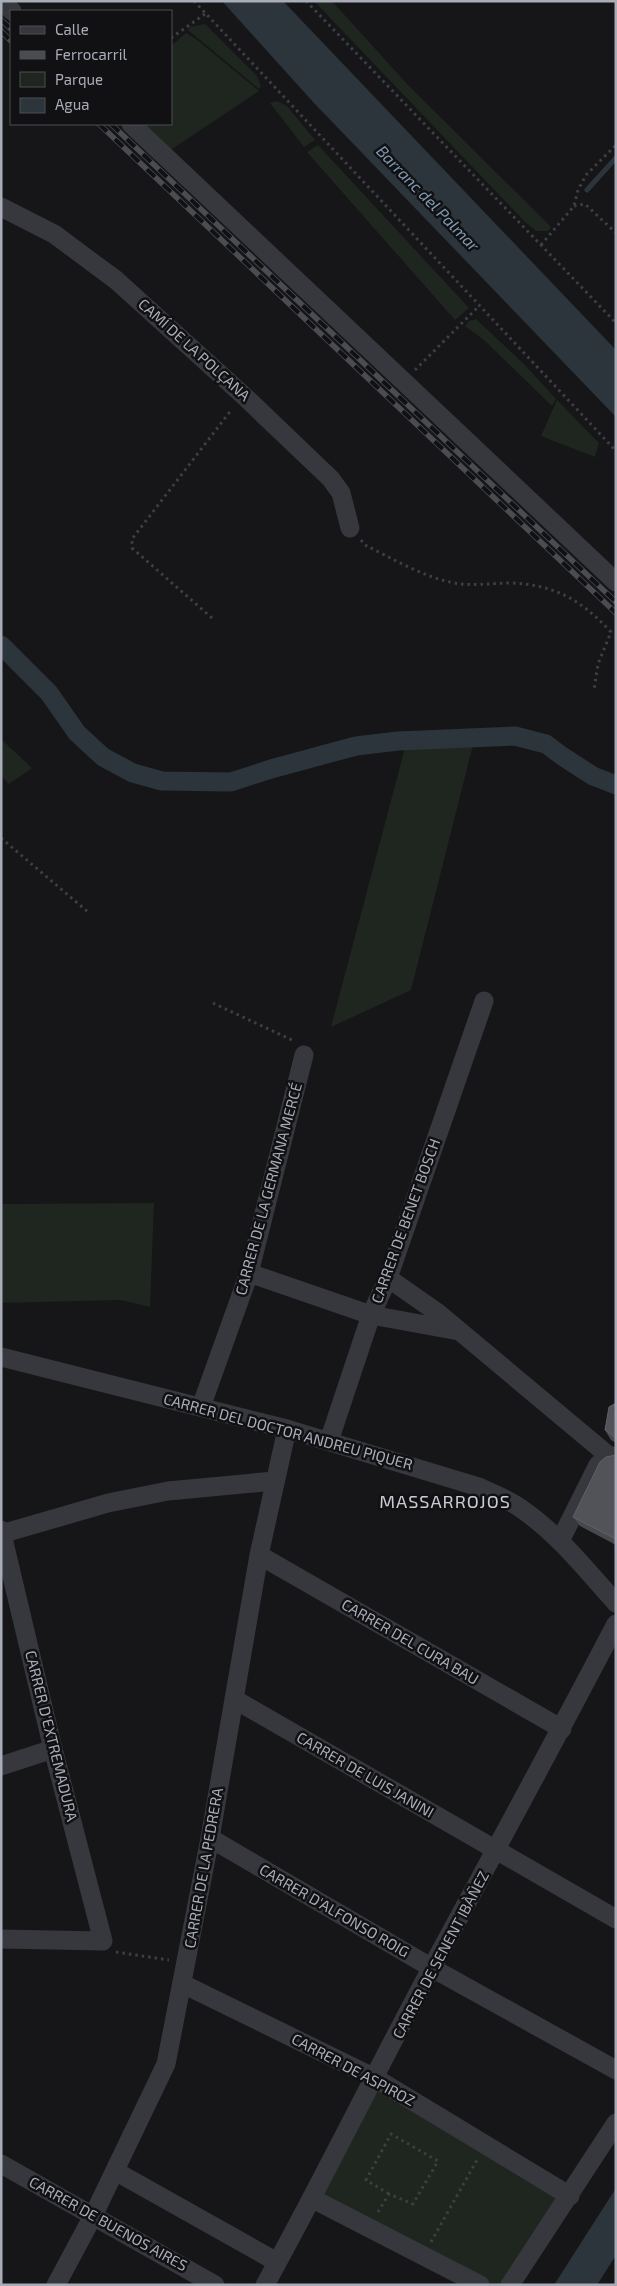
<svg xmlns="http://www.w3.org/2000/svg" width="617" height="2286" font-family="'Exo 2',sans-serif">
<style>
.green{fill:#1e261f}
.water{fill:#2c353c}
.lines{fill:none;stroke-linecap:round;stroke-linejoin:round}
.stream{stroke:#2c353c;stroke-width:5}
.canal{stroke:#2c353c;stroke-width:19}
.path{stroke:#3d3f44;stroke-width:3;stroke-dasharray:2.5 4;stroke-linecap:butt}
.minor{stroke:#37383d;stroke-width:19}
.rail-casing{stroke:#4a4c52;stroke-width:5.5}
.rail{stroke:#111113;stroke-width:4;stroke-dasharray:11;stroke-linecap:butt}
.wall{fill:#47494d}
.building{fill:#525359;stroke:#5f6168}
.labels{text-anchor:middle;stroke-width:5;stroke-linejoin:round;paint-order:stroke}
.street-label{font-size:15px;fill:#a8adb8;stroke:#111113}
.water-label{font-size:16px;font-style:italic;fill:#7f9bb3;stroke:#111113}
.quarter-label{font-size:18px;letter-spacing:1px;fill:#c9ccd4;stroke:#111113}
</style>
<rect width="100%" height="100%" fill="#161618"/>
<path class="green" d="M314,1H332L407,84L551,227L548,231H536L525,222Z
M205,24L257,76L261,86L259,89L188,30L190,27Z
M186,33L196,39L259,91L169,151L140,124H171V46Z
M277,101L287,106L315,140L304,147L270,103Z
M318,145L469,308L455,320L307,152Z
M476,319L525,365L556,399L552,406L484,340L465,326L469,321Z
M557,400L599,443L595,457L541,436Z
M1,739L32,768L9,784L1,776Z
M474,741L411,990L331,1027L406,744Z
M154,1203L150,1307L121,1300L1,1303V1204Z
M376,2080L567,2197L506,2285H486L312,2198Z"/>
<path class="water" d="M222,1H283L616,350V417L314,103Z
M616,2188V2255L597,2285H554Z"/>
<g class="lines">
<path class="stream" d="M587,190L616,158"/>
<path class="canal" d="M1,645L49,693L77,733L103,757L133,773L162,781L231,782L271,769L356,746L398,741L515,736L546,744L562,756L593,776L616,785"/>
<path class="path" d="M194,1L616,451
M306,1L616,323
M171,38L205,14
M574,206L585,204L616,233
M541,245L574,206L578,190L586,175L616,145
M415,370L479,306
M361,540L365,545C391,558 422,576 450,582C470,587 490,583 511,583C556,585 581,600 611,632L598,664L594,690
M212,618L132,548V539L232,409
M1,838L88,912
M213,1003L294,1041
M116,1952L169,1960
M378,2212L389,2194L413,2204L438,2161L391,2134L366,2180L389,2194
M431,2242L477,2160"/>
<path class="minor" d="M2,1L12,11
M131,124L616,582
M1,207L54,234L116,280L243,395L331,479L341,493L350,528
M249,1273L371,1315L459,1331
M388,1278L438,1313L609,1456H616
M1,1357L287,1429L479,1487C494,1494 510,1500 523,1510C559,1535 587,1571 616,1603
M201,1407L249,1273L304,1055
M329,1441L371,1315L388,1278L484,1001
M1,1530L53,1749L103,1941L1,1939
M1,1534L108,1503L168,1491L274,1481
M560,1541L598,1465L609,1456
M259,1555L562,1729
M234,1699L616,1919
M1,1766L53,1749
M210,1838L432,1968L616,2070
M183,1984L375,2078L570,2196
M1,2164L215,2285
M115,2171L277,2262
M313,2199L480,2285
M56,2285L93,2216L166,2064L210,1838L259,1555L287,1429
M265,2285C323,2180 375,2073 432,1967C494,1853 556,1739 616,1624
M510,2285L616,2123"/>
<defs>
<path id="rail" d="M1,20L11,29
M1,31L11,41
M99,124L616,613
M111,124L616,602"/>
</defs>
<use href="#rail" class="rail-casing"/>
<use href="#rail" class="rail"/>
</g>
<path class="wall" d="M616,1403V1443L611,1440L605,1430Z
M616,1455V1545L580,1526L573,1517Z"/>
<path class="building" d="M616,1403V1438L605,1430L609,1407Z
M616,1455V1539L573,1517L600,1462L606,1457Z"/>
<g class="labels">
<g class="street-label">
<text transform="translate(194 350) rotate(42)" y="5">CAMÍ DE LA POLÇANA</text>
<text transform="translate(269 1189) rotate(-75)" y="5">CARRER DE LA GERMANA MERCÉ</text>
<text transform="translate(406 1221) rotate(-70)" y="5">CARRER DE BENET BOSCH</text>
<text transform="translate(288 1432) rotate(15)" y="5">CARRER DEL DOCTOR ANDREU PIQUER</text>
<text transform="translate(410 1642) rotate(30)" y="5">CARRER DEL CURA BAU</text>
<text transform="translate(51 1736) rotate(76)" y="5">CARRER D'EXTREMADURA</text>
<text transform="translate(365 1775) rotate(30)" y="5">CARRER DE LUIS JANINI</text>
<text transform="translate(204 1868) rotate(-80)" y="5">CARRER DE LA PEDRERA</text>
<text transform="translate(334 1911) rotate(30)" y="5">CARRER D'ALFONSO ROIG</text>
<text transform="translate(441 1955) rotate(-62)" y="5">CARRER DE SENENT IBÀÑEZ</text>
<text transform="translate(353 2070) rotate(28)" y="5">CARRER DE ASPIROZ</text>
<text transform="translate(108 2224) rotate(29)" y="5">CARRER DE BUENOS AIRES</text>
</g>
<g class="water-label">
<text transform="translate(428 198) rotate(46)" y="6">Barranc del Palmar</text>
</g>
<g class="quarter-label">
<text x="445" y="1508">MASSARROJOS</text>
</g>
</g>
<rect width="617" height="2286" fill="none" stroke="#a8adb8" stroke-width="5"/>
<rect x="10" y="10" width="162" height="115" fill="#111113" stroke="#4d4f55"/>
<rect x="20" y="26" width="25" height="8" fill="#37383d" stroke="#4d4f55"/>
<text x="55" y="35" font-size="15" fill="#a8adb8">Calle</text>
<rect x="20" y="51" width="25" height="8" fill="#4a4c52" stroke="#4d4f55"/>
<text x="55" y="60" font-size="15" fill="#a8adb8">Ferrocarril</text>
<rect x="20" y="72" width="25" height="15" fill="#1e261f" stroke="#4d4f55"/>
<text x="55" y="85" font-size="15" fill="#a8adb8">Parque</text>
<rect x="20" y="98" width="25" height="15" fill="#2c353c" stroke="#4d4f55"/>
<text x="55" y="110" font-size="15" fill="#a8adb8">Agua</text>
</svg>
